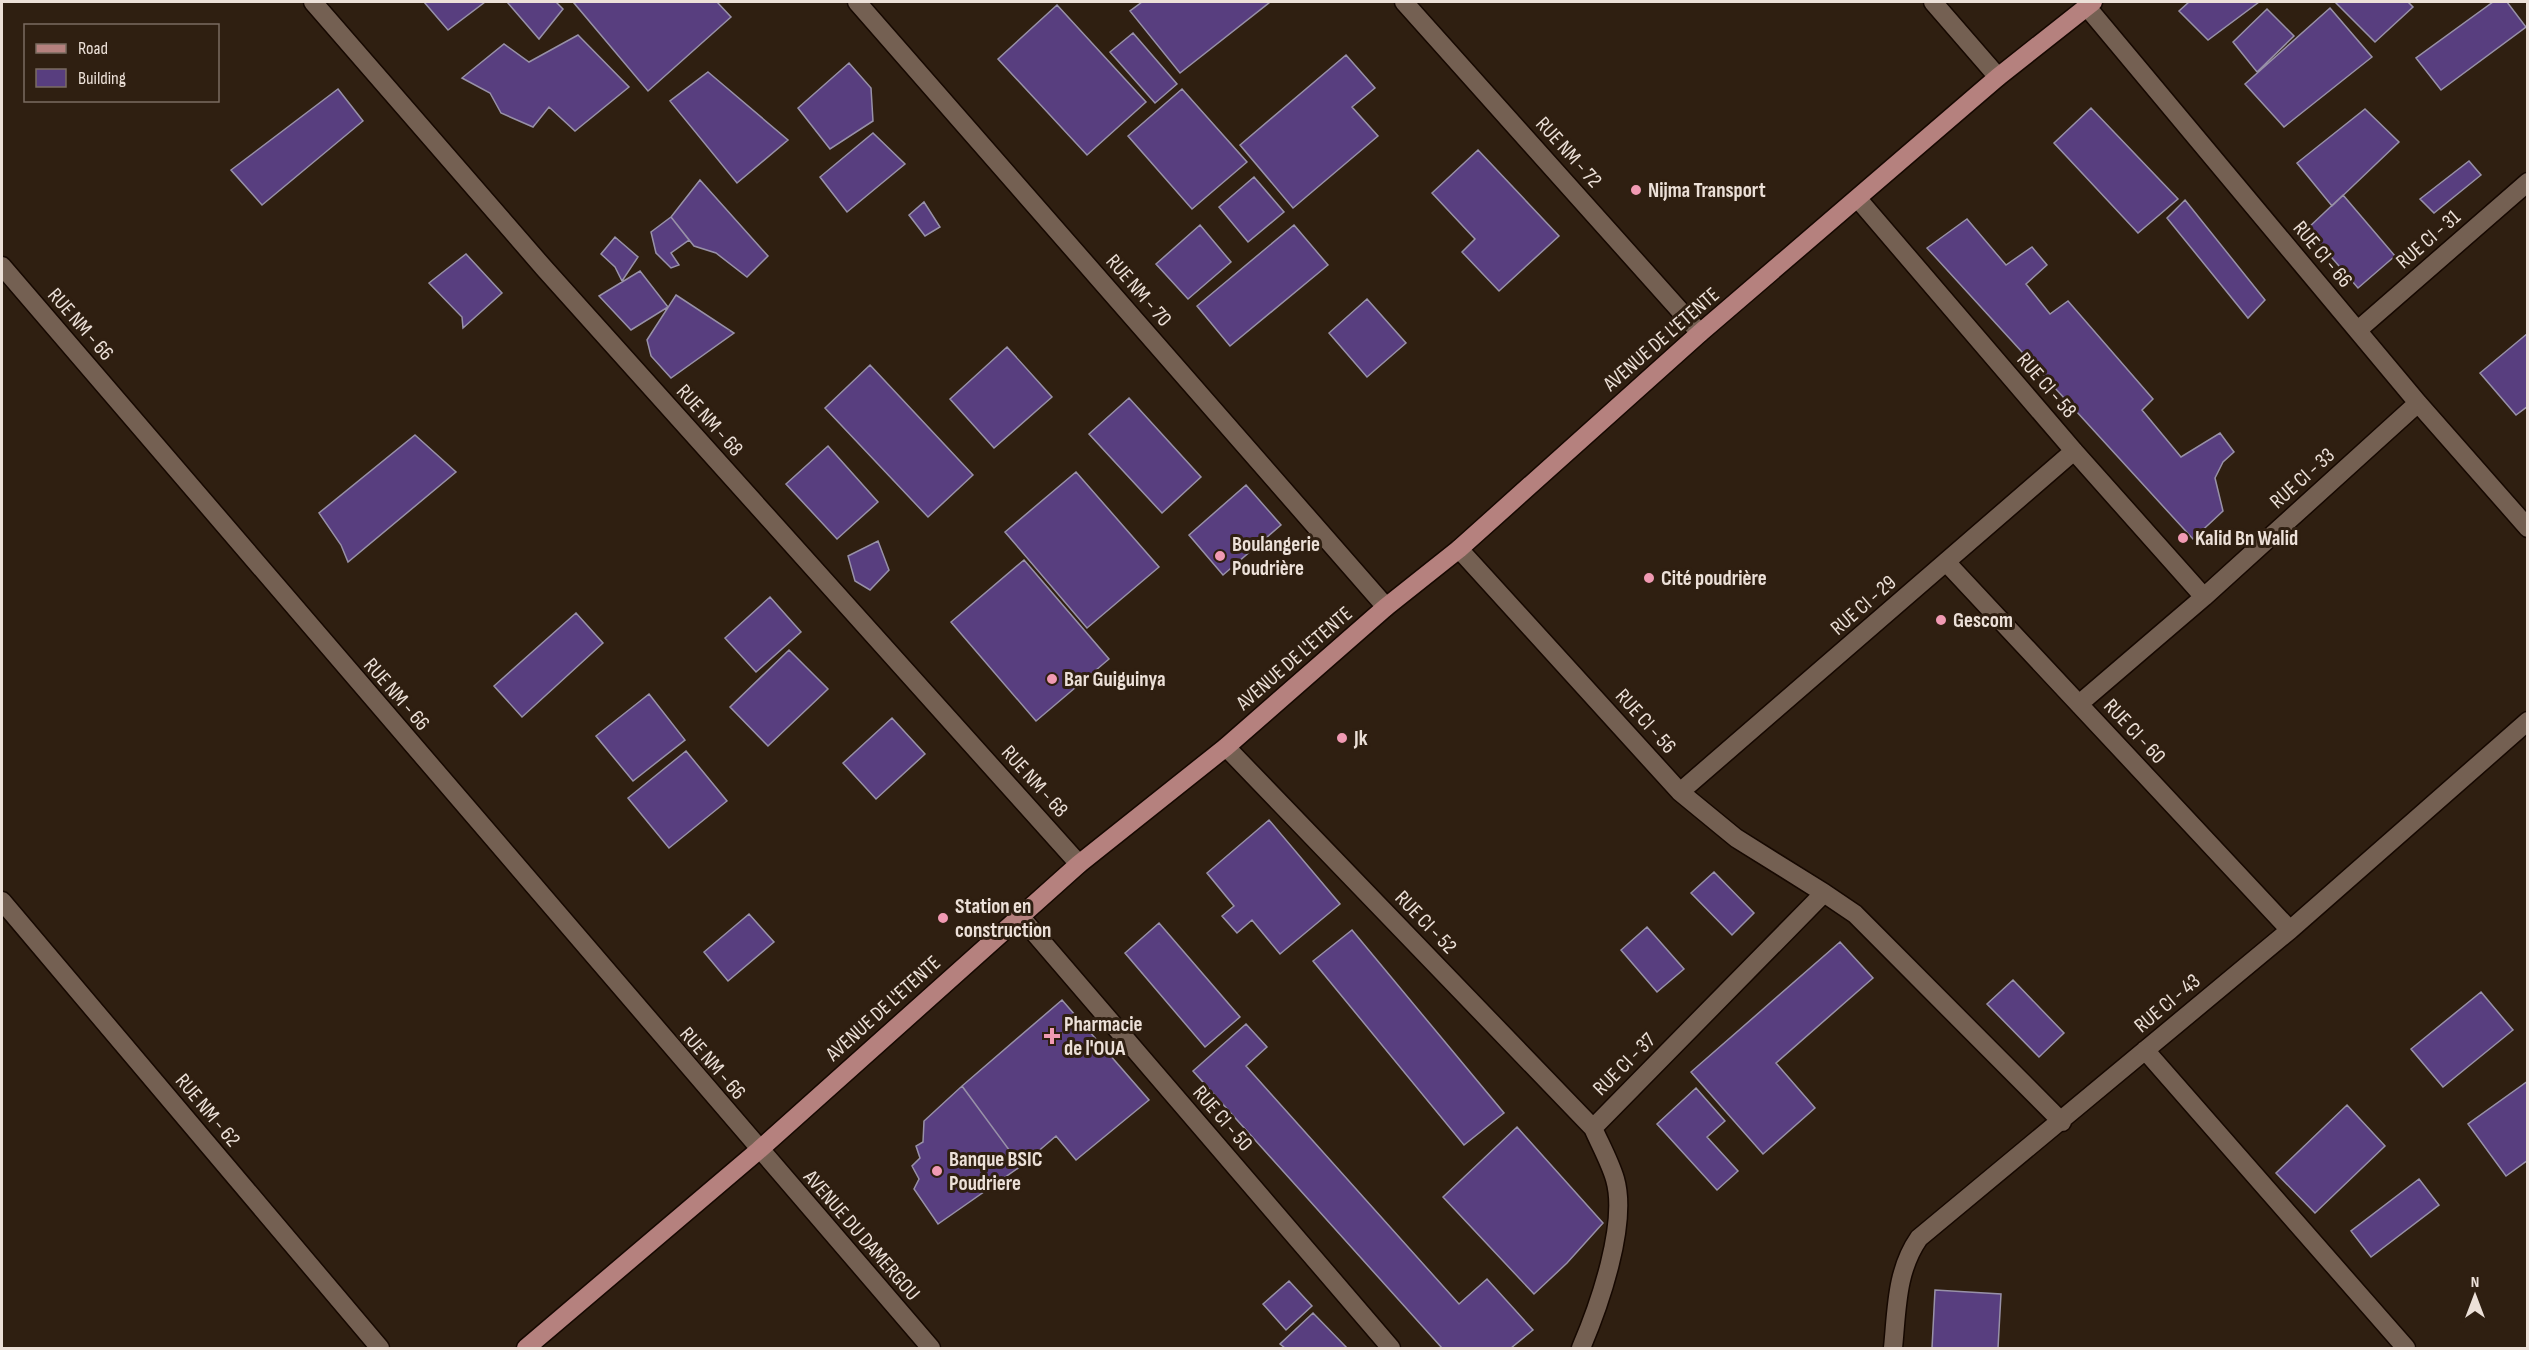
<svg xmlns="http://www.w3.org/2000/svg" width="2529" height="1350" font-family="'Sofia Sans Condensed',sans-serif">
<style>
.building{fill:#583e7f;stroke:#9891a8;stroke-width:1.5}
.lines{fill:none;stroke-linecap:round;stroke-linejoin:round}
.street-casing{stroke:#160801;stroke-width:21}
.primary-casing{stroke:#160801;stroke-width:21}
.street{stroke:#746052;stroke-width:18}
.primary{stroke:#b5817e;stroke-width:18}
.poi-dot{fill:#f19ab3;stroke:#2f1f11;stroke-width:2}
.labels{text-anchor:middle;stroke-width:6;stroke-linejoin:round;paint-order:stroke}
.street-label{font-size:21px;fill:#ece0d8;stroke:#2f1f11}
.poi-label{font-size:21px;font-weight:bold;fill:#ece0d8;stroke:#2f1f11;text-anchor:start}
</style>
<rect width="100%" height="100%" fill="#2f1f11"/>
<path class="building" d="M424,2H485L448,30Z
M507,2H556L563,9L539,39Z
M577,2H717L731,17L648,91L574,3Z
M1142,2H1270L1180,73L1130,11Z
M2189,2H2259L2208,40L2179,11Z
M2335,2H2408L2413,7L2375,42Z
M2493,2H2507L2526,27L2441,90L2416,58Z
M1057,5L1146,102L1087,155L998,59Z
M2330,8L2372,57L2284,127L2245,84Z
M2267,9L2294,36L2257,72L2233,42Z
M1133,33L1177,84L1155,103L1110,52Z
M578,35L629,87L575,131L549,107L533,127L501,113L490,93L462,78L504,44L529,62Z
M1346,55L1375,88L1352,107L1378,136L1293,208L1240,145Z
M849,63L871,88L873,121L830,149L798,108Z
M708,72L788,140L737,183L670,101Z
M338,89L363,121L262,205L231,170Z
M1182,89L1247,162L1192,209L1128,136Z
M2091,108L2178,199L2138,233L2054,143Z
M2365,109L2399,142L2332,206L2297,163Z
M873,133L905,164L847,212L820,177Z
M1478,150L1559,236L1499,291L1462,252L1475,239L1432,193Z
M2469,161L2481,175L2434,213L2420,199Z
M1254,177L1284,212L1248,242L1219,207Z
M700,180L768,256L747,277L716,253L694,246L671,217Z
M2343,195L2395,256L2358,288L2307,229Z
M2185,200L2265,300L2248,318L2167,218Z
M924,202L940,227L925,236L909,215Z
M671,217L689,240L671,253L679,265L671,268L656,253L651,232Z
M1967,219L2006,265L2032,247L2047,265L2026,284L2050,314L2068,301L2153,399L2142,410L2181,457L2220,433L2234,452L2223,462L2215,478L2223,511L2193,539L1927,248Z
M1200,225L1231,262L1188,299L1156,264Z
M1294,225L1328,265L1230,346L1197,306Z
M615,237L638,257L622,281L615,267L601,254Z
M466,254L502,293L463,328L462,317L429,283Z
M640,271L668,307L631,330L599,296Z
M676,295L734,333L671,378L651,356L647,340Z
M1367,299L1406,343L1367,377L1329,333Z
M2528,333V406L2516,415L2480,373Z
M1007,347L1052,397L994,448L950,399Z
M870,365L973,475L928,517L825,408Z
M1129,398L1201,477L1162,513L1089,434Z
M415,435L456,472L348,562L341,545L319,513Z
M828,446L878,502L837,539L786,484Z
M1076,472L1159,567L1087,628L1005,532Z
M1246,485L1281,525L1223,575L1189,535Z
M878,541L889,570L870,590L855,581L848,556Z
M1024,560L1109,659L1036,721L951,622Z
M770,597L801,632L756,672L725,638Z
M576,613L603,643L522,717L494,686Z
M789,650L828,689L768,746L730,707Z
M649,694L685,740L633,781L596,736Z
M892,718L925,754L876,799L843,763Z
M686,751L727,801L669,848L628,798Z
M1269,820L1340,904L1280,954L1252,920L1237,933L1222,916L1234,906L1207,873Z
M1714,872L1754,913L1732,935L1691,893Z
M749,914L774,942L728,981L704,952Z
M1159,923L1240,1017L1205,1047L1125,953Z
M1647,927L1684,969L1657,992L1621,950Z
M1352,930L1504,1113L1464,1145L1313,961Z
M1840,942L1873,978L1776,1063L1815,1108L1763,1154L1691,1072Z
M2013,980L2064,1033L2039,1057L1987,1004Z
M2481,992L2513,1030L2443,1087L2411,1049Z
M1062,1000L1149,1100L1076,1160L1056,1136L1021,1166L962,1086Z
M1246,1024L1267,1047L1246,1066L1459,1304L1487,1279L1533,1330L1511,1348H1442L1193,1071Z
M2528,1081V1160L2506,1176L2468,1124Z
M962,1086L1021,1166L938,1224L914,1189L919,1179L912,1166L920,1158L916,1146L923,1142L924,1121Z
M1696,1088L1725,1121L1707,1137L1738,1171L1717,1190L1657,1124Z
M2347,1105L2385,1146L2315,1213L2276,1173Z
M1517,1127L1603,1223L1567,1263L1534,1294L1443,1197Z
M2419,1179L2439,1205L2371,1257L2351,1231Z
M1289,1281L1312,1306L1286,1330L1263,1304Z
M1935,1290L2001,1294L1998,1348H1932Z
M1313,1313L1347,1348H1285L1280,1344Z"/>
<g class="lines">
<defs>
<path id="street" d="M313,2L544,268L1079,864
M857,2L1386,607
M1404,2L1700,333
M1933,2L1998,77
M2087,7L2418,403L2528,528
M1858,199L2074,451L2204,597
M2,266L931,1348
M2358,330L2528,182
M1459,549L1680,792L1736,838L1824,893
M1947,563L2290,930
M2079,704L2204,597L2418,403
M1226,747L1593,1128
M1680,792L2074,451
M2,901L380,1348
M1020,916L1391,1348
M2145,1050L2406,1348
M1581,1348C1599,1306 1628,1224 1615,1179C1610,1162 1600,1144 1593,1128L1824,893L1855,914L2062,1122
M1893,1348C1897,1309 1896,1271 1919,1238L2290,930L2528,721"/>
<path id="primary" d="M526,1348L759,1150L1079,864L1226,747L1386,607L1459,549L1700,333L1998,77L2093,2"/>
</defs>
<use href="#street" class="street-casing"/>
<use href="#primary" class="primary-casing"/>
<use href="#street" class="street"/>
<use href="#primary" class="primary"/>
</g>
<g class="poi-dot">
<circle cx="1636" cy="190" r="6"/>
<circle cx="2183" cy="538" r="6"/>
<circle cx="1220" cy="556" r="6"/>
<circle cx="1649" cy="578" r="6"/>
<circle cx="1941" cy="620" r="6"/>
<circle cx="1052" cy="679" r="6"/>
<circle cx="1342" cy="738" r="6"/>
<circle cx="943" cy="918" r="6"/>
<path d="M1049 1027h6v6h6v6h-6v6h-6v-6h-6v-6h6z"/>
<circle cx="937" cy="1171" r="6"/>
</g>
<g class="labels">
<g class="street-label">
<text transform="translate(1569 152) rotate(48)" y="7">RUE NM - 72</text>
<text transform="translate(2428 239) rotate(-41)" y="7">RUE CI - 31</text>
<text transform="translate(2323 254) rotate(50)" y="7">RUE CI - 66</text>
<text transform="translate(1139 290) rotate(49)" y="7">RUE NM - 70</text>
<text transform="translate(81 324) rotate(49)" y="7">RUE NM - 66</text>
<text transform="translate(1661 339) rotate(-41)" y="7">AVENUE DE L'ETENTE</text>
<text transform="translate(2047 385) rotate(49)" y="7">RUE CI - 58</text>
<text transform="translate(710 420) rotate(48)" y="7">RUE NM - 68</text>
<text transform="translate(2302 478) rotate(-42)" y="7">RUE CI - 33</text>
<text transform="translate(1863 605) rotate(-41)" y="7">RUE CI - 29</text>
<text transform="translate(1294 658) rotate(-41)" y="7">AVENUE DE L'ETENTE</text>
<text transform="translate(397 694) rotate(49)" y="7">RUE NM - 66</text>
<text transform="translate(1646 721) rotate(48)" y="7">RUE CI - 56</text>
<text transform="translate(2135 731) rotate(47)" y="7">RUE CI - 60</text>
<text transform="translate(1035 781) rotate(48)" y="7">RUE NM - 68</text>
<text transform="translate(1426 922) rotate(46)" y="7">RUE CI - 52</text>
<text transform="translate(2167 1003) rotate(-40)" y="7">RUE CI - 43</text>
<text transform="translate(883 1008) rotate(-42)" y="7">AVENUE DE L'ETENTE</text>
<text transform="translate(713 1063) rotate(49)" y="7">RUE NM - 66</text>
<text transform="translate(1624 1064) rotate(-45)" y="7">RUE CI - 37</text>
<text transform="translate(208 1110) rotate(50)" y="7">RUE NM - 62</text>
<text transform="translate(1223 1118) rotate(49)" y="7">RUE CI - 50</text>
<text transform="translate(862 1235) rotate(49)" y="7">AVENUE DU DAMERGOU</text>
</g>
<g class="poi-label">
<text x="1648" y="197">Nijma Transport</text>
<text x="2195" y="545">Kalid Bn Walid</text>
<text x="1232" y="551">Boulangerie<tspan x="1232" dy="24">Poudrière</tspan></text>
<text x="1661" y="585">Cité poudrière</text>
<text x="1953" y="627">Gescom</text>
<text x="1064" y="686">Bar Guiguinya</text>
<text x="1354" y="745">Jk</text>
<text x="955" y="913">Station en<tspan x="955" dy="24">construction</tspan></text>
<text x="1064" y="1031">Pharmacie<tspan x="1064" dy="24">de l'OUA</tspan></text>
<text x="949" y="1166">Banque BSIC<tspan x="949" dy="24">Poudriere</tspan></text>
</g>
</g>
<rect width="2529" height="1350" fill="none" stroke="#ece0d8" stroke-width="6"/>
<rect x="24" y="24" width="195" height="78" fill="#2f1f11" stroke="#7b6c61" stroke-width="1.5"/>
<rect x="36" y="44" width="30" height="9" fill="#b5817e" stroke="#7b6c61" stroke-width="1.5"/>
<text x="78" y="54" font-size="18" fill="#ece0d8">Road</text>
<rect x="36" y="69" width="30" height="18" fill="#583e7f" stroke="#7b6c61" stroke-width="1.5"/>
<text x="78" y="84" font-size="18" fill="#ece0d8">Building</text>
<g transform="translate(2475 1296)" stroke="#2f1f11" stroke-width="4.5" paint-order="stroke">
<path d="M0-4.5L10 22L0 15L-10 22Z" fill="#ece0d8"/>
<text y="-9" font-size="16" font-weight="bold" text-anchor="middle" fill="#ece0d8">N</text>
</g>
</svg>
